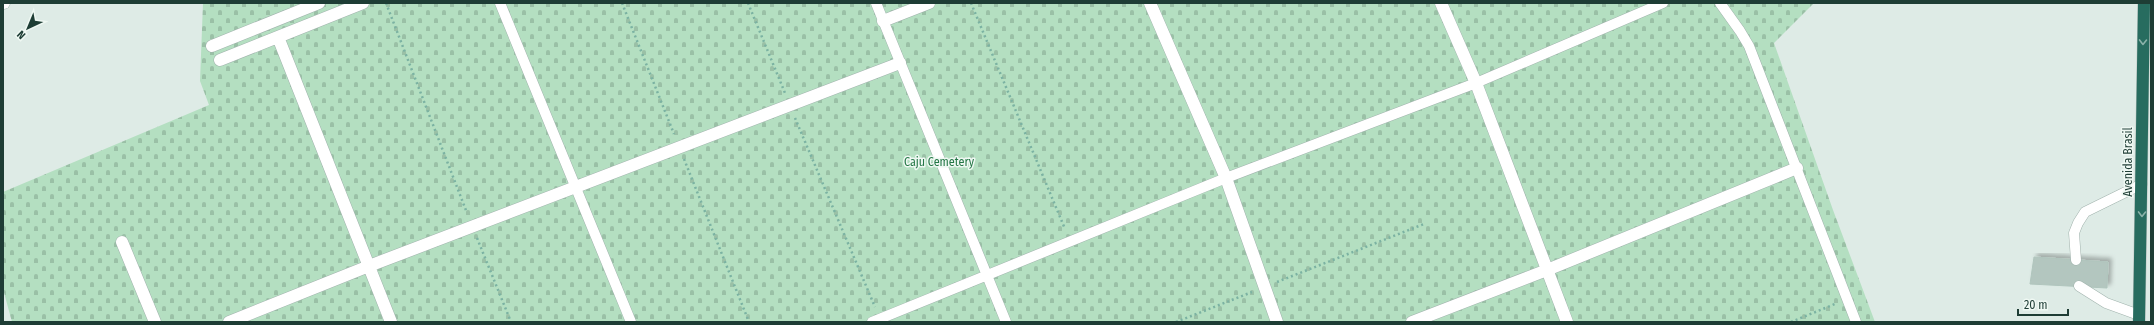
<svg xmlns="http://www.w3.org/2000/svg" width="2154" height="325" font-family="'Fira Sans Condensed',sans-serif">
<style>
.cemetery{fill:url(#cemetery-stones)}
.building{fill:#b3c6bf;stroke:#b0c5bd;filter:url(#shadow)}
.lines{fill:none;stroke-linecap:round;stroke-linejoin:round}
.lane-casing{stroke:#a1b3ad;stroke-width:11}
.street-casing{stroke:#a1b3ad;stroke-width:13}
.secondary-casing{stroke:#9cb8af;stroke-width:13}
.highway-casing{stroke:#bcc5c2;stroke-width:13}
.path{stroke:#7bb2a2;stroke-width:2.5;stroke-dasharray:2 3;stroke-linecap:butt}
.lane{stroke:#fff;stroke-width:10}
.street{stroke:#fff;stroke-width:12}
.secondary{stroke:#fff;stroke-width:12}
.highway{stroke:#276c5f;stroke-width:12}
.oneway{stroke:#8bb2a9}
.labels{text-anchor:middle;stroke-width:3;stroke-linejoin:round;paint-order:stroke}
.park-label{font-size:12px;fill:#247746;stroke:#eff8f3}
.street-label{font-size:12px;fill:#1e3d35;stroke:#eff8f3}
</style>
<defs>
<pattern id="cemetery-stones" width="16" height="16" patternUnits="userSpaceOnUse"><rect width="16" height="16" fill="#b4dfc1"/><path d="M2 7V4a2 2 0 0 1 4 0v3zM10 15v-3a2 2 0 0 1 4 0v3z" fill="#9ac0a6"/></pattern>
<filter id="shadow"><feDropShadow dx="3.5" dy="-3.5" stdDeviation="2" flood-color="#0004"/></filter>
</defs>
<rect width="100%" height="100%" fill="#deebe6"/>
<path class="cemetery" d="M203,3H1814L1774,43L1833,210L1875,322H12L3,289V192L209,105L200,81Z"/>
<path class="building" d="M2034,257L2108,262L2107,288L2030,284Z"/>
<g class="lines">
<defs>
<path id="lane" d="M500,3L631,322
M876,3L1006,322
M1720,3L1740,31L1749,46L1856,322
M2076,260L2074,233L2078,223L2085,212L2142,184
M2079,286L2106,303L2139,315
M872,322L1226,178L1476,83L1663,3"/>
<path id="street" d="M1150,3L1226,178L1277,322
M1441,3L1476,83L1567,322
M883,21L929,3
M278,37L391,322
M212,46L319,3
M220,60L363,3
M122,242L155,322
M229,322L369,266L900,63
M1412,322L1547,270L1797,168"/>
<path id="secondary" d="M3,3H4"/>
<path id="highway" d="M2139,322L2144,3"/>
</defs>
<use href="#lane" class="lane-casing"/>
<use href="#street" class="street-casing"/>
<use href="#secondary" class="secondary-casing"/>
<use href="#highway" class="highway-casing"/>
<path class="path" d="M386,3L467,213
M622,3L674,134
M748,3L785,93
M971,3L1065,229
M795,118L875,307
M684,159L749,322
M477,238L511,322
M1277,282L1424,224
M1176,322L1252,292
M1791,322L1835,304"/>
<use href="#lane" class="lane"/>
<use href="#street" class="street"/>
<use href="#secondary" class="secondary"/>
<use href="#highway" class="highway"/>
</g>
<defs><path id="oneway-chevron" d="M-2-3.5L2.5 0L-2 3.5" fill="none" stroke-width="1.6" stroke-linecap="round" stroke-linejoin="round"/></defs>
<g class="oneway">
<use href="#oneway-chevron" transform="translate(2143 42) rotate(91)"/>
<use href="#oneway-chevron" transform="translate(2142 214) rotate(91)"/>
</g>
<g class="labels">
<g class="park-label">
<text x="939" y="166">Caju Cemetery</text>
</g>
<g class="street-label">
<text transform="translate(2128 162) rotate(-90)" y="4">Avenida Brasil</text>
</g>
</g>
<rect width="2154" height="325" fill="none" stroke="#1e3d35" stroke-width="8"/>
<g transform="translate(28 28) rotate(224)" stroke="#eff8f3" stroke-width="3" paint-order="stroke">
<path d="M0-3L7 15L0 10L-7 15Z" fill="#1e3d35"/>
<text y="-6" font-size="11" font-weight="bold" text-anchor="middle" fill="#1e3d35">N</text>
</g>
<path d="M2018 309v6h50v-6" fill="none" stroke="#1e3d35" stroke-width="2"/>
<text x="2024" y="309" font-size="12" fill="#1e3d35" stroke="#eff8f3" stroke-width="3" paint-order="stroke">20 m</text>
</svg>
